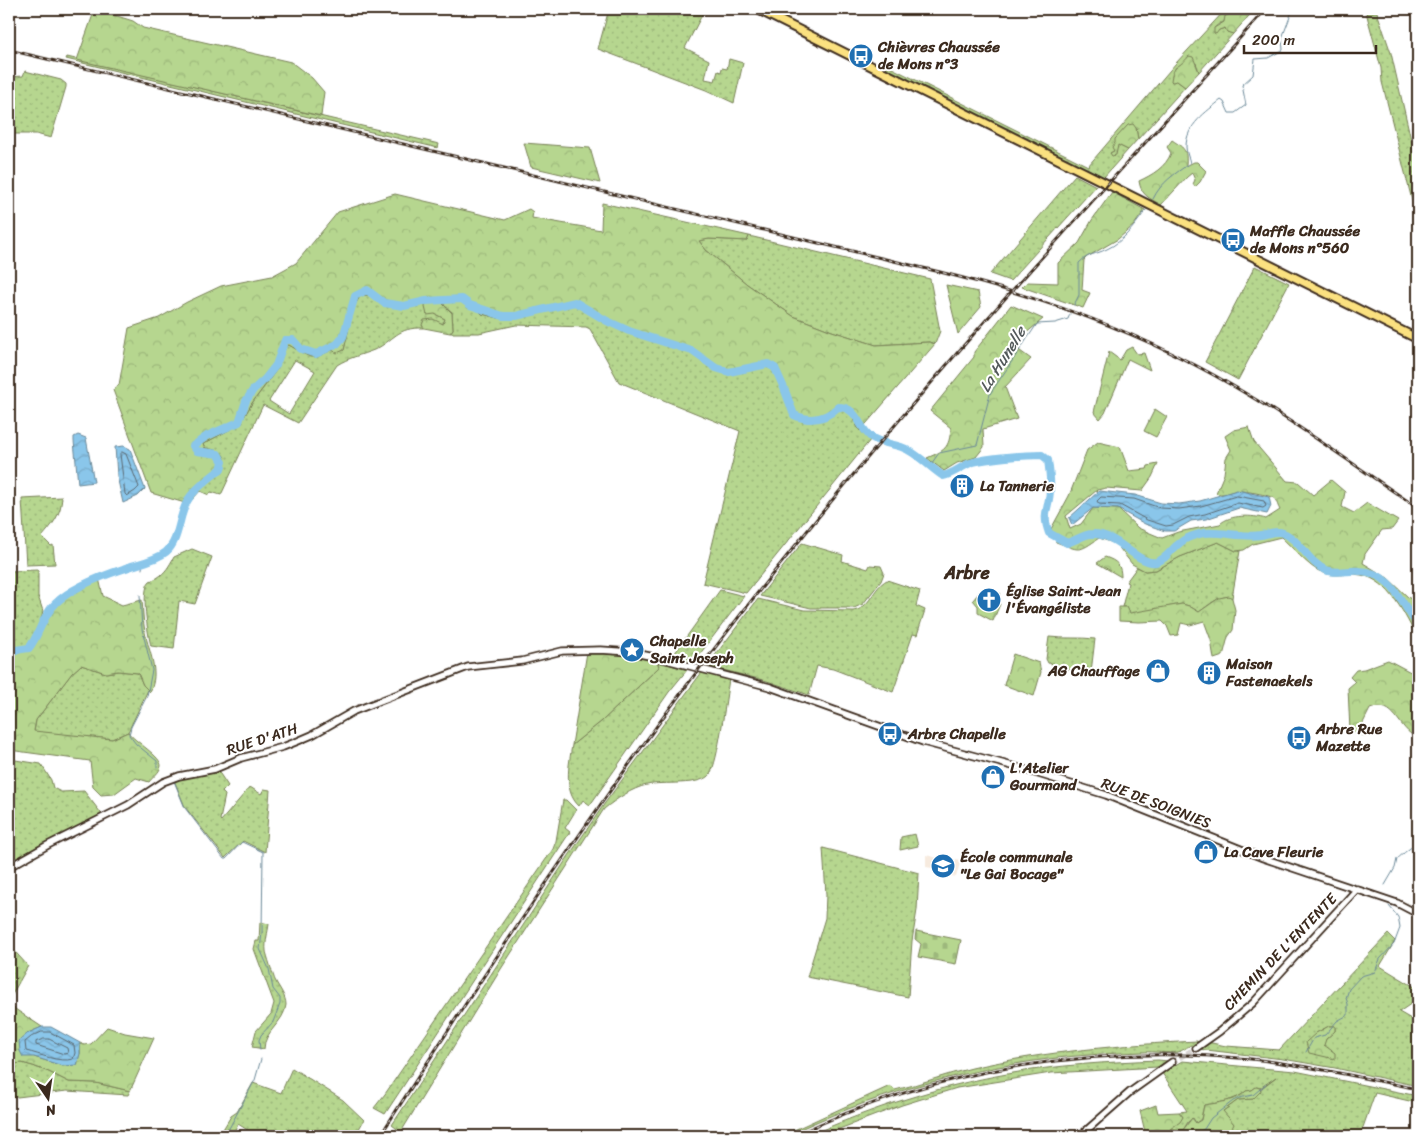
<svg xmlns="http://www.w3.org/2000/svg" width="1427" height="1145" font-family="Sriracha,sans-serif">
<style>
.built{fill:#f7ebdf}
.green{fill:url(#green-dots);stroke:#788056;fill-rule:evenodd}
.forest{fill:url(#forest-crowns);stroke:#788056}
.cemetery{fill:url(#cemetery-stones);stroke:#788056}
.pitch{fill:#b6d68f;stroke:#788056}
.water{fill:url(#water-waves);stroke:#6a8898}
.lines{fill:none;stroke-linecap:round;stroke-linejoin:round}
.shore{stroke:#5b6870;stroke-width:1}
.stream{stroke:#6a8898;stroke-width:1}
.river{stroke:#8ac6ea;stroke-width:8}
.minor-tunnel{stroke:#d8d4d2;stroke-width:5.5;stroke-dasharray:5.5 3;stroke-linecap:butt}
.minor-casing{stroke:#3b2a1e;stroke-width:9}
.major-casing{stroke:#3b2a1e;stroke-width:11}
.minor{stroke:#fff;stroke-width:5.5}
.major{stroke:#fbe180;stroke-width:7}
.rail-casing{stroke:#3b2a1e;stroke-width:3}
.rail{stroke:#fff;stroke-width:1;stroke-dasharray:4;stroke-linecap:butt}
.labels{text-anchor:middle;stroke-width:4;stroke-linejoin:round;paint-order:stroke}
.poi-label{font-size:15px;font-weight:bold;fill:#3b2a1e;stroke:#fff;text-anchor:start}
.street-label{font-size:15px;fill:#3b2a1e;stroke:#fff}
.water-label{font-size:16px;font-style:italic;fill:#53595b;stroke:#fff}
.quarter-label{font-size:18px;font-weight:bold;fill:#3b2a1e;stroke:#fff}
</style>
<defs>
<pattern id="green-dots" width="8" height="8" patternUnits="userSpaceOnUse" patternTransform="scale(1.25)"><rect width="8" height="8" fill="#b6d68f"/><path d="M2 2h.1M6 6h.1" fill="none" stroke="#9db87b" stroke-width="1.8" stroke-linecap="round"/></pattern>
<pattern id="forest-crowns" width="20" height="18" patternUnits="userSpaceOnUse" patternTransform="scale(1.25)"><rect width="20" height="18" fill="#b6d68f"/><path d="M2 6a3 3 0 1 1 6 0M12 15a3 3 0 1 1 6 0" fill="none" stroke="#9db87b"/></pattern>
<pattern id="cemetery-stones" width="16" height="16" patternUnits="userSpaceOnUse" patternTransform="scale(1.25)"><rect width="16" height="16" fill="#b6d68f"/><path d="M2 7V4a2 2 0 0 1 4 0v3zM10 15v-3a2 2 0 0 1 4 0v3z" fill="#9db87b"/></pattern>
<pattern id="water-waves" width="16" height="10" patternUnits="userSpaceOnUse" patternTransform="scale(1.25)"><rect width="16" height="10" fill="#8ac6ea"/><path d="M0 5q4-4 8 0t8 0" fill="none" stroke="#78aac8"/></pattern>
</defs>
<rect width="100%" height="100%" fill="#fff"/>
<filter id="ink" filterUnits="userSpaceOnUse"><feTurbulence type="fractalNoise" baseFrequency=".02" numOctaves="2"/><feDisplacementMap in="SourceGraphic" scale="10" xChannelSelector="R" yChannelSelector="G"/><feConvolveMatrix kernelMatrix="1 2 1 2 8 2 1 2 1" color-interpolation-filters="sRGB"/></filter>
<g filter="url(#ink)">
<path class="built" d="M926,855L955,862L956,859L961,860L956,877L937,873L938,869L926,867Z"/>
<path class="green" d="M609,9H700L704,11L685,48L709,60L705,79L715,81L718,71L721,72L722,68L727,69L729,59L743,63L734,103L706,90L598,49Z
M1226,9H1232V13L1228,14L1223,23H1220L1214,28L1219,30L1225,28L1227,32L1233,34L1199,72L1196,63L1185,62L1175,68L1177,81L1185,87L1138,139L1136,128L1115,143L1114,151L1110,153L1112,155L1118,145L1128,150L1103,178L893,73L886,68V65L1088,166L1176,63Z
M1366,12H1377L1391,53L1418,170V224L1382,82L1381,68Z
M67,57L439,144L438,148L66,59Z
M25,71L61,80L66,84V87L51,138L36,134H10L11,173H9V77L23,76Z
M1075,175L1096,186L1010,281L990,274Z
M749,236L930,279L940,331L935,344L929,342L876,345L832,331L793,316L747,284L706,250L699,241L709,239L747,241Z
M1255,266L1289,283L1238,380L1205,362Z
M367,295L385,301L428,299L435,314L445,319L443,324L422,325L424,328C396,327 395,340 374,350C361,355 348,358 337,365L298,423L263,405L221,495L211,492L209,495L200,491L192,500L188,498L222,470L203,444L240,424L252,403L268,382L286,346L289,345L310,357H317L332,350H344L353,309L360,296ZM295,360L315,371L289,414L269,401Z
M461,301L478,310L482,314L499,318L540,313L574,303L628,332L691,351L716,368L729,372L767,364L774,368L784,388L790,412L795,418C803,420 815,422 823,420C838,415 834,399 853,414L854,421L860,431L862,429L871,439L746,593L703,583L740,431L619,382L590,329L586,327L516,325L479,333H450L453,329L452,312L444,305L445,302Z
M62,497C61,515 53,524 42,537L51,546L53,545L55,564L26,565L22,499Z
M1218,542L1236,551H1240L1232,598C1221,593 1208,606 1199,612L1189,606L1182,604L1130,614L1127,607H1122L1128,583L1126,582L1137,567L1145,571L1156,570L1180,557Z
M802,543L843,555L842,561L868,569L870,565L881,566L884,573L881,581L863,604L854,608H811L760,596Z
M192,549L212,557L195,604L179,601L174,649L151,646C148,634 140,590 150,581C152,580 155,579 157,578C166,572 169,566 174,557Z
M38,570V596L43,611L36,637L28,647H9V571Z
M887,580L920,591L916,606L925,610L917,635L913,634L893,692L833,669L817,666L809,695L767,681L707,666L758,599L804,610L853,611C870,609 873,587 887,580Z
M720,590L744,596L693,663L672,657Z
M1049,637C1065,639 1080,637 1095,639L1091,672L1065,669L1048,663L1046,659Z
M658,661L687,670L669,692L590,805L583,800L579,806C563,791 569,765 572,745L602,721L659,667Z
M81,665L106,673L118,671L138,673L143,685L148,690L128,732L112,739L34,732L36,720L72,673Z
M702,672L729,679C726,697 718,763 710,774C701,787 662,781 647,785C632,788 615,800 604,809L501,969L401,1132L392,1125L566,860L605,803Z
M9,759L41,764L51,780L53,788L61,792L84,791L104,817L9,867Z
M218,771L228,786L222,792L225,795L220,820L221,821L250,787L261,794L264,789L270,790L265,852L243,841L225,858L185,807L174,780Z
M563,800H566L576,810L565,828L570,832L385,1114L374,1108L385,1094L553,849L556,841Z
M915,834L918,846L900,850L901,837Z
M823,848L919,873L917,910L912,941L908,997L807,977L825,918L826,895Z
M260,922L269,924C268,932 265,942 266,951C266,953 274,978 275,980C279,988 286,996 286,1005C284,1023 264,1031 264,1049L252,1047L256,1031L271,1014L274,1003L254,949L256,941H259Z
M1388,934L1395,941L1380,966L1418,989V999L1399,1012L1418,1023V1086L1335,1068L1283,1059L1198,1049L1207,1042L1226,1046L1279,1050ZM1329,1026H1335V1031L1326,1039L1323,1045L1316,1033Z
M9,945L28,966L9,1000Z
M9,1038L11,1058L14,1063H22L33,1066L49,1072L69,1082L96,1083L130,1091L128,1095L67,1091L9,1098Z
M1197,1041L1198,1043L1193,1046L1191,1045C1187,1047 1182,1051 1178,1052C1167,1054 1154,1051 1143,1052C1112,1053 1080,1055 1048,1059C958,1071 868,1096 786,1136H781L890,1086L895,1090C921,1084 946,1074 972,1068C1046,1051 1122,1045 1197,1041Z
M1158,1060L1168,1061L1158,1067L1051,1073L957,1088L902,1105L821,1136H808C872,1108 939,1086 1007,1074C1057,1065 1108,1062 1158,1060Z
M1182,1061L1295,1071L1418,1096V1103L1375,1093L1360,1136H1228L1230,1134L1222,1112L1238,1100L1253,1099L1263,1087L1276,1077L1260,1088L1256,1087L1252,1090L1246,1091C1237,1101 1217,1103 1204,1105L1201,1119L1196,1123L1193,1118L1188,1122L1183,1130L1169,1129L1183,1117L1179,1112L1187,1111L1162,1073Z
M292,1068L343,1100L364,1120L355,1136H257L238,1124L231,1136H219L231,1116L237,1112L253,1083L281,1093Z"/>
<path class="forest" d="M95,9L133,21L143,28L291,62L312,78L324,92L321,116L77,60Z
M1232,9H1255L1233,34L1227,32L1225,28L1219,30L1216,34L1214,33V28L1224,22L1225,16L1232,13Z
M1189,56L1193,57L1199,72L1185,87L1177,81L1172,82L1171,81C1173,64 1180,68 1189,56Z
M1133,124L1136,128L1138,139L1128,150L1118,145L1116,155L1112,156L1110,153L1114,151L1112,147L1115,143V139L1128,125Z
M1172,140C1186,149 1187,151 1186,166L1194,162H1197L1206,171L1200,182L1195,187L1193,184L1195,180L1192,173L1187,177L1161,205C1149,198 1141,195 1139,181C1152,175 1166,167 1171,153L1167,147Z
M524,143L590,148L600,183L531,167Z
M1112,192L1145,210L1134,225L1118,239L1087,257L1084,260L1082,290L1090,293L1083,308L1022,287L1027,282L1058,283V263L1079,243L1092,220Z
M395,194L505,220L529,209L533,212L532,218L601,230L602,203L749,236L747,241L709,239L699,241L706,250L747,284L793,316L832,331L876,345L929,342L935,344L860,431L854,421L853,412L845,407H838C821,423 823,421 800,419L791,408L786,388L775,368L767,364L729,372L716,368L692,351L629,331L607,321L575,302L534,313L499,318L482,314C479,309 469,302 463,300C457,298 445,300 438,299L452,313L453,329L450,333L424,328L422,325L424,320L433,319L443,324L445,319L435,314L427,315L425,307L427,299L405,305L367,295L360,296L353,309L344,350L337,353L332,350C308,361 310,357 289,345L286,346L278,368L252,403L240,424L203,444L205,448C219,450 231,454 222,470L188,498L185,503L151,493L113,390L119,385L129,328L159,318L187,302L221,286L272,276L296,263L338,212Z
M946,285L978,292L981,307L958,334Z
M1011,305L1043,319L1012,345L1031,359L1005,387L1017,419L983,429L984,447L976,457L957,463L944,471L927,458C945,450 949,449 951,428L930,411L974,357V352Z
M1132,347L1137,354L1144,353L1150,370L1128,359L1105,413L1100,419L1094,412L1109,352L1120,360L1126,350Z
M1249,427L1254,442L1287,481L1298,482L1313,495L1331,480L1345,492L1342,507L1354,513L1367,503L1398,521L1392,529L1382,530L1365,554L1363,563L1388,578L1409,598L1418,599V640C1406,617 1390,580 1361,575C1345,572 1336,579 1319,571C1308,566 1291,546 1281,537L1253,544L1244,550L1236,551L1218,542L1180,557L1156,570L1145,571L1132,564L1116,544L1099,538C1078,553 1080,551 1056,542L1051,529L1069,496L1087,450L1098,442L1120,447L1129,471L1147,469L1148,466L1158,464L1152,477L1142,491L1106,488L1097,490L1066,516L1070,529L1081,524L1093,508L1118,509L1138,528L1162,538L1178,532L1220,524C1230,514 1253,515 1266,519L1280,510C1278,507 1277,502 1275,499C1271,495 1242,490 1235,491C1228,492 1223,496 1216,493L1224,474L1226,458L1231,450L1225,436L1234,430Z
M1105,557C1117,561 1121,565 1121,577L1097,563Z
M99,578L103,596L122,605L142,600C143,611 143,621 145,632C149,653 160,671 150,692L143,685L138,673L118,671L106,673L81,665L72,673L36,720L34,731L112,739L128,732C134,741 162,757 161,766C160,772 153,777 149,782L136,778L114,794L101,795L93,787L90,761L9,750V649L15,651L29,648C31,645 34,642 36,638C41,630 41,621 47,613C58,596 81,585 99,578Z
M1229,596L1232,598L1235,610L1233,630L1228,637L1223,656L1214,659L1211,640L1204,621L1190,625L1181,623L1178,635L1171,636L1167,626L1162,621L1139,622L1119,621V607H1127L1130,613L1182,604L1189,606L1199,612L1219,598Z
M587,652L630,654L657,661L659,667L602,721L572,745Z
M1013,654L1039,663L1041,672L1034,696L1004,685Z
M1388,660L1418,676V738C1397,730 1396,699 1370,709L1362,725L1366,732L1365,736L1350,731L1348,688L1355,682L1350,677L1356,670L1364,669Z
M9,1005L42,1027L28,1033L34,1057L63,1066L80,1054V1043L84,1045L91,1044L107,1027L125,1033L154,1038L130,1091L96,1083L69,1082L49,1072L33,1066L22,1063L14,1064L11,1058Z
M1329,1026H1335V1031L1326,1039L1324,1045L1335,1053V1059L1309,1053L1306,1042L1316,1033Z
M1256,1087L1260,1088L1261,1091L1253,1099L1238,1100L1223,1111L1234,1124L1228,1136H1146L1140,1111L1156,1105L1158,1113L1179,1112L1183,1117L1180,1122L1170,1129L1183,1130L1192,1118L1196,1123L1201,1120L1204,1105C1217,1103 1237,1101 1246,1091L1252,1090Z"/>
<path class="cemetery" d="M984,590H991L1001,594L985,596V597L979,598L978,601L980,604H985V606L1000,604L993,621L978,613V606L973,600L978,594Z
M916,931L961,940L956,964L918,957L921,944L915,939Z"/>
<path class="pitch" d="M1155,409L1167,417L1156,437L1144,431Z"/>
<path class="water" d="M78,435L86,438L94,482L78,484L74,441V437Z
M124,446L130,449L145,489L138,496L123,503L117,476L115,447Z
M1237,490L1269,497L1271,506L1267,514L1239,508L1206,519L1191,521L1174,531H1165L1145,524L1118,509L1093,508L1072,525L1069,518L1099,491L1135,495L1161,503L1179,504L1200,501Z
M42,1027H51L80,1043V1054L77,1065L63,1066L34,1057H23L20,1051L19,1041L28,1033Z"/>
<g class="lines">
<path class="shore" d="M122,452L126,454L139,487L135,491L127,496L125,494L120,454Z
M1237,496L1264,501L1266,506L1263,508L1238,503L1205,514L1189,517L1173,525L1166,526L1147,520L1120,505L1099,504L1097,501L1101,497L1134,499L1160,508L1179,509L1201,506Z
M42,1032H50L74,1045L75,1053L73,1059C59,1063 40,1054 26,1051L25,1042L31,1037Z
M44,1039H49L67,1048L68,1053L64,1054L36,1045V1042Z"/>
<path class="stream" d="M1153,199C1161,182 1175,174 1190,163C1189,158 1186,152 1186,147C1186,125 1206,112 1221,100L1224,102L1229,113H1235L1246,105L1242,85L1253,75L1255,59L1268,58L1283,50L1282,38L1293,9
M1074,305L1079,295V263C1089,253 1095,255 1107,249C1123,242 1136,224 1146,210
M929,467L939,453L977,445L990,394L1037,324L1055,323L1068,319L1070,314
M142,569L143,563
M140,595L142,629L152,670L147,696L131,727L129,735L136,744L157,761V767
M174,781L185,808L224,859H226L242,842L263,852L262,933L260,949L269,969L273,989L280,998V1004L273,1022L261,1035L259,1040L260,1050
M1385,885L1395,868L1397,859C1403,854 1411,846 1418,844
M1306,1052L1314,1038L1325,1035L1337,1021L1348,1015V1004L1346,998L1349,989L1361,976L1375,972L1380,959L1394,944L1400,928L1398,917L1389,906
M225,1136L255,1080L261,1059
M1192,1136L1204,1129L1211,1118L1233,1101L1239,1098L1253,1095L1266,1084"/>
<path class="river" d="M9,651L29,648C40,634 42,616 56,603C72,587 102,576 123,569C136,564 155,561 166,552C180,540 178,516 188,500C194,489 211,477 221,469L223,462L218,454L197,451L193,446L207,436L239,422L246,401L253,390L265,379L276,365L285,340H293L301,349L316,354L337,344L343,337L355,296L367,290L384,303L404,306L426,301L462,299L470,305L503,316H516L575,302L607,321L629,331L692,351L716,368L729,372L768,364L775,368L784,388L794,415C810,422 825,420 838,407C858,407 858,427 871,437C882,445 897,443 908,450C921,457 931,468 943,476C953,474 959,468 968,464C981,458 1026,455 1042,455L1048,460C1049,469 1051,479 1050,489C1050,508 1041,512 1049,533L1067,543C1075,541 1084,534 1092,534C1117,532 1137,565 1156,562C1166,560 1172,548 1180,543C1185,538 1197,534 1204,533C1223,531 1242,538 1261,535C1268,534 1276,530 1283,533C1300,539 1309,564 1326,570C1335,574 1349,570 1360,571C1392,572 1401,604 1418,625"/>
<path class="minor-tunnel" d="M1172,1062L1196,1048"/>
<defs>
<path id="minor" d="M9,867L48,845L128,805L163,782L179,776L215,769L241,758L283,747L298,741L312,735L354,711L468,667L522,661L562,651L601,650L630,652L659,658L770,687L923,742L1016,767L1106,795L1263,858L1397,903L1418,914
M1196,1048L1220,1031L1253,1003L1357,889
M1080,1136L1130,1092L1172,1062"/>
<path id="major" d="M757,9L1418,339"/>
</defs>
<use href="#minor" class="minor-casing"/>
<use href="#major" class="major-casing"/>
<use href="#minor" class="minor"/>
<use href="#major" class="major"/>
<defs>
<path id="rail" d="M9,50L940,272C1028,294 1114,322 1195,365C1274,406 1345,459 1418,508
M380,1136C510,933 643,733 795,546C944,360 1107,186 1266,9
M794,1136C936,1068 1095,1044 1251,1059C1307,1065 1363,1078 1418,1089"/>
</defs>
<use href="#rail" class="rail-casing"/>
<use href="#rail" class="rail"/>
</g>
</g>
<defs>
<symbol id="bus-disc" viewBox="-11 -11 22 22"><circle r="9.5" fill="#1f6fb2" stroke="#fff"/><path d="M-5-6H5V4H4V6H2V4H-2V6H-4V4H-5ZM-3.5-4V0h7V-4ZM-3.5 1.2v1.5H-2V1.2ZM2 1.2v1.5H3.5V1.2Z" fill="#fff"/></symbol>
<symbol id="building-disc" viewBox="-11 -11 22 22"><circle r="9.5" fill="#1f6fb2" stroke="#fff"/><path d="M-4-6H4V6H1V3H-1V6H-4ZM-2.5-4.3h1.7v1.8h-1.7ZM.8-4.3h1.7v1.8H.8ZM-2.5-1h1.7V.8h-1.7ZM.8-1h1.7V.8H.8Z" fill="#fff"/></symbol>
<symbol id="church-disc" viewBox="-11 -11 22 22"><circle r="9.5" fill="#1f6fb2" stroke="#fff"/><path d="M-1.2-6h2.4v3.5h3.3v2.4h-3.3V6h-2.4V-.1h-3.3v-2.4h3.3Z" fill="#fff"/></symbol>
<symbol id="sight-disc" viewBox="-11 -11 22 22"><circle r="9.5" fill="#1f6fb2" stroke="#fff"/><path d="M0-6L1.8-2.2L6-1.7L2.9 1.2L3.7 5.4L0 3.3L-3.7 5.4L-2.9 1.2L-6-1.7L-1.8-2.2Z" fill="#fff"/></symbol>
<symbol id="shop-disc" viewBox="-11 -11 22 22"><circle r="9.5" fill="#1f6fb2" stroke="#fff"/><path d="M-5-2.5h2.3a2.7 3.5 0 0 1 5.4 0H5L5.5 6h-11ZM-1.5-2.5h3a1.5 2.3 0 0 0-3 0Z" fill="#fff"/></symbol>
<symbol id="school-disc" viewBox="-11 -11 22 22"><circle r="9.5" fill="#1f6fb2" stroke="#fff"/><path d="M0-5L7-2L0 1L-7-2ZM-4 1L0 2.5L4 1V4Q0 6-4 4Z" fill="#fff"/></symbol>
</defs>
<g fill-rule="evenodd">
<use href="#bus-disc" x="847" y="42" width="28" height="28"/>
<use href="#bus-disc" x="1219" y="226" width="28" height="28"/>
<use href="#building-disc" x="948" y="472" width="28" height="28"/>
<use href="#church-disc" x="975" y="586" width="28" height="28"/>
<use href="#sight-disc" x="618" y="636" width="28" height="28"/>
<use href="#shop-disc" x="1144" y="657" width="28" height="28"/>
<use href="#building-disc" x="1195" y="659" width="28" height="28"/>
<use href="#bus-disc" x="876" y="720" width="28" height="28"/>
<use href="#bus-disc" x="1285" y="724" width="28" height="28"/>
<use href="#shop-disc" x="979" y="763" width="28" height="28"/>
<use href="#shop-disc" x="1192" y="838" width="28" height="28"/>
<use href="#school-disc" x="929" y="852" width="28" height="28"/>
</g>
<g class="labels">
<g class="poi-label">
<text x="878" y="52">Chièvres Chaussée<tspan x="878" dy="17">de Mons n°3</tspan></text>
<text x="1250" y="236">Maffle Chaussée<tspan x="1250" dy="17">de Mons n°560</tspan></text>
<text x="980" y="491">La Tannerie</text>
<text x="1006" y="596">Église Saint-Jean<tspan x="1006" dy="17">l'Évangéliste</tspan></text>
<text x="650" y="646">Chapelle<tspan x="650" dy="17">Saint Joseph</tspan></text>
<text x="1226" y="669">Maison<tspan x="1226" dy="17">Fastenaekels</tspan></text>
<text x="1140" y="676" text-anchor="end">AG Chauffage</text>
<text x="1316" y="734">Arbre Rue<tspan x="1316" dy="17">Mazette</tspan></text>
<text x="908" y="739">Arbre Chapelle</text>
<text x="1010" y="773">L'Atelier<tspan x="1010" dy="17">Gourmand</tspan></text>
<text x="1224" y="857">La Cave Fleurie</text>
<text x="960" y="862">École communale<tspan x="960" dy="17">"Le Gai Bocage"</tspan></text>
</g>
<g class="street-label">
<text transform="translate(262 739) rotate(-18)" y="5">RUE D'ATH</text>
<text transform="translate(1156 803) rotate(21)" y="5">RUE DE SOIGNIES</text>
<text transform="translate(1280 952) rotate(-46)" y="5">CHEMIN DE L'ENTENTE</text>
</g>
<g class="water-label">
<text transform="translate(1002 359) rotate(-58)" y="6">La Hunelle</text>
</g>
<g class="quarter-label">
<text x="967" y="579">Arbre</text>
</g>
</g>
<rect width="1427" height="1145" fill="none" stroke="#fff" stroke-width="30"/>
<rect x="15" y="15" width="1397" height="1115" fill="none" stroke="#3b2a1e" stroke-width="2" filter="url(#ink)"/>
<g transform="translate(48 1098) rotate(167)" stroke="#ffffff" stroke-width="4" paint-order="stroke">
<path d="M0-4L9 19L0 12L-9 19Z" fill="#3b2a1e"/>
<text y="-8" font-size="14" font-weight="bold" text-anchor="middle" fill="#3b2a1e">N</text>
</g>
<path d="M1244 45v8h132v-8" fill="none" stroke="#3b2a1e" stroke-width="2.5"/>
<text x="1252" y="45" font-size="15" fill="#3b2a1e" stroke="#ffffff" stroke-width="4" paint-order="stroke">200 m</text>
</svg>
